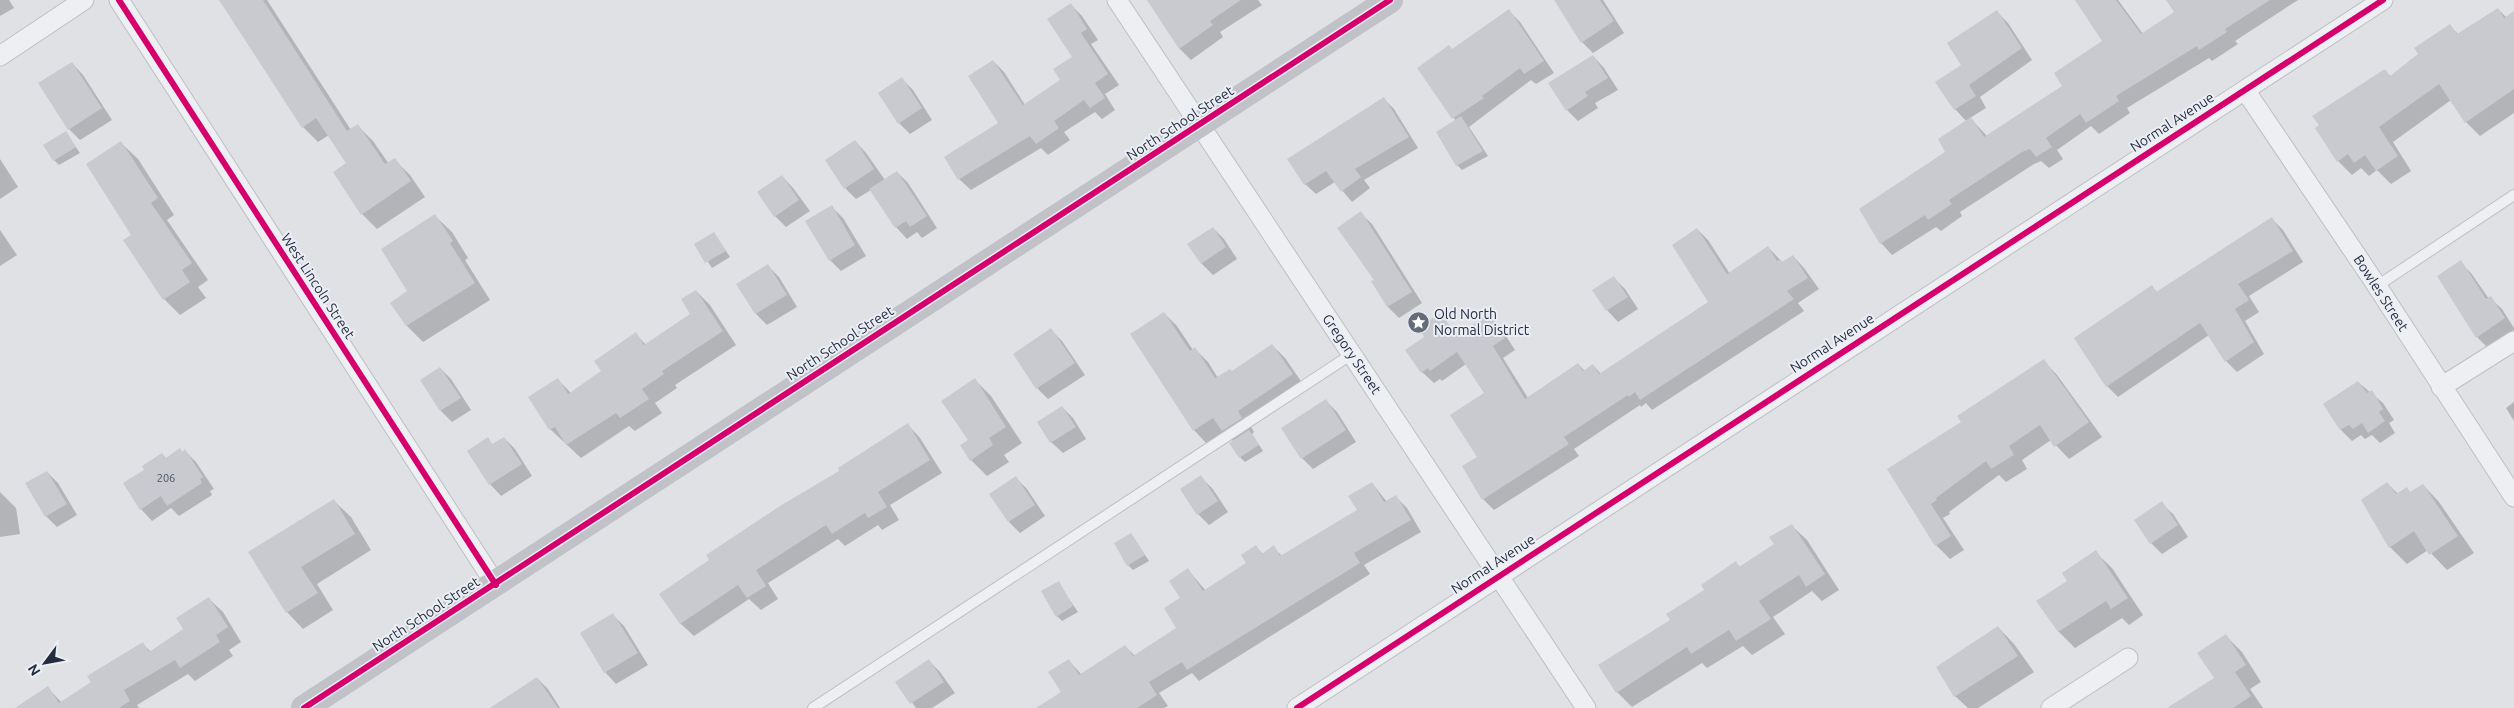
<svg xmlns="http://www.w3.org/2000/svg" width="2514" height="708" font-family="Ubuntu,sans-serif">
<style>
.shadow{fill:#0003}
.building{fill:#c8cacf}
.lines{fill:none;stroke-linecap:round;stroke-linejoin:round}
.lane-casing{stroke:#bdbfc3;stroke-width:12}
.street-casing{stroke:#bdbfc3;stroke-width:21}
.lane{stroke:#eeeff2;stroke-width:10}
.street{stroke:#eeeff2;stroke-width:19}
.secondary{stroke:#c0c2c8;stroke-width:26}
.cycleway-casing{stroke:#ebeff5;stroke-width:9}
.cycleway{stroke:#d6006c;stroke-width:6}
.labels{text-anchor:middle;stroke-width:4;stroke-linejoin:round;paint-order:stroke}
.number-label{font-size:11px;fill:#4e5564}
.street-label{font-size:14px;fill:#242d3f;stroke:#ebeff5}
.poi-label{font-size:14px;fill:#242d3f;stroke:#ebeff5;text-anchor:start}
</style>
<rect width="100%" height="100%" fill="#dfe1e5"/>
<path class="shadow" d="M0,0H9L14,8L0,16Z
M221,0H267L351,130L358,126L373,141L389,164L395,160L410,175L425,197L377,229L362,214L348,163L329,135L318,142L303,127Z
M1150,0H1258L1262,5L1220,32L1223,37L1191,60L1180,49Z
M1555,0H1603L1624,33L1593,53L1582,42Z
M2080,0H2118L2143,34L2176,12L2168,0H2298L2235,41L2238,44L2212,61L2209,58L2127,108L2130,113L2099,134L2091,126L2057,150L2063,159L2049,168L2041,161L2034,164L1960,212L1962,216L1941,231L1936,227L1892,255L1881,243L1967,122L1955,109L1963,65L1997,12L2008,23L2032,60L1980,97L1986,108L1970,118L1987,136L2064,86L2104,41Z
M1071,5L1082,16L1098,40L1091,44L1119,85L1105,94L1115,110L1102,119L1095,112L1064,132L1070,140L1048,155L1041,148L971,190L959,179L1000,123L993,61L1004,72L1025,105L1062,81L1073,57Z
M2498,9L2507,18L2514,13V113L2480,136L2466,122L2451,100L2393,142L2411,171L2391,184L2377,170L2369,176L2361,168L2352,175L2338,161L2385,70L2391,77L2420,54L2450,26L2458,34Z
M1509,11L1520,22L1554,73L1536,84L1531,80L1469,127L1488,156L1462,170L1457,165L1456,121L1419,69L1452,50Z
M1593,56L1604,68L1618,90L1595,103L1598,108L1578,121L1567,110L1550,84Z
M72,63L83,75L112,120L80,140L69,129Z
M902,79L913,90L932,120L910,134L899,123Z
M1384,99L1394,109L1418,148L1364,180L1370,188L1352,202L1335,182L1316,194L1305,184Z
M66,133L80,153L59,165L54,160Z
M855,141L866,153L885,180L897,172L908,183L937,228L922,238L917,232L907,239L896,227L871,190L856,199L845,188L827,160Z
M121,143L138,159L174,215L167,220L208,280L198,287L206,298L180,315L164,299L132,235Z
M0,159L18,187L0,199Z
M782,176L793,188L810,211L786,227L775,216Z
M831,206L843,218L866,256L841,271L830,260Z
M1360,213L1372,224L1422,303L1399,318L1388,307L1373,282L1376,280Z
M435,216L452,232L468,258L465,260L490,300L423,342L407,326L392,303L409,292Z
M2272,219L2283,230L2303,262L2249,296L2259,312L2245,321L2264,354L2237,372L2226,361L2209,335L2118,397L2107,386L2076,338L2152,287L2158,293Z
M1213,228L1224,239L1237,259L1213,275L1202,264L1189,244Z
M1697,229L1708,240L1730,274L1768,247L1783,263L1793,256L1804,268L1819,289L1798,303L1804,311L1652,410L1646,403L1641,407L1640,405L1574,449L1579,456L1494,510L1483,499L1478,457L1485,393L1466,364L1442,381L1440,379L1434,383L1422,372L1407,350L1426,337L1440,315L1459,336L1489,316L1500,327L1515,350L1503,358L1528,398L1578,364L1585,371L1593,365L1601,374L1710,302Z
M0,230L17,255L0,266Z
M714,233L730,257L712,268L696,244Z
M2460,262L2471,273L2489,299L2490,298L2502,309L2514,328V330L2488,348L2477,337Z
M768,266L779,277L797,307L767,325L756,314Z
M1614,278L1625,289L1638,309L1618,322L1607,310Z
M696,291L710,305L736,345L675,385L677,388L655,403L662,413L635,431L629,426L581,458L550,429L558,380L571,393L603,371L636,334L646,345L692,314Z
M1164,313L1177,326L1193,350L1195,349L1208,362L1218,378L1232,372L1272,345L1285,358L1305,387L1250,425L1254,432L1252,434L1263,451L1245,462L1240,457L1234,442L1224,432L1207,444L1194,430Z
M1051,330L1062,341L1085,375L1048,399L1037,388Z
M2044,361L2057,375L2102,437L2069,459L2051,440L2022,460L2027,469L2006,482L1999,475L1949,512L1950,514L1943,518L1964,550L1950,559L1936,545L1889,470L1962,423Z
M440,368L451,379L471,410L452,422L441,411L422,381Z
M975,380L991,396L1022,443L1004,455L1009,462L987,476L971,460L969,441Z
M2358,382L2383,403L2394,420L2389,423L2395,433L2380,443L2372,435L2365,439L2361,435L2352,441L2341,430L2325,404Z
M1326,401L1337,412L1356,442L1313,469L1302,458Z
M2514,402V421L2506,408Z
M1062,407L1073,418L1086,439L1063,453L1051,442L1038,422Z
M908,425L920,438L942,473L890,505L899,520L882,530L878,525L845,546L838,539L768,583L778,599L761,610L749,599L694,636L681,624L661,594Z
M504,438L515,449L532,476L501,496L490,484L469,451L488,439L493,445Z
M180,450L183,453L185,451L196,462L214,489L210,491L212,495L179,516L171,508L152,521L141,509L125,484Z
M47,472L58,483L77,515L57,527L46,516Z
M1200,477L1212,488L1228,512L1209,525L1198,514Z
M1016,478L1027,489L1045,516L1020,533L1009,522Z
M1372,483L1387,502L1396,497L1407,508L1421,532L1364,565L1370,574L1199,681L1192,673L1159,693L1168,706L1164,708H1038L1062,692L1069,661L1082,675L1125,646L1135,656L1178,628L1188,570L1206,591L1247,563L1256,547L1263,554L1273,547L1282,556L1359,510Z
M2387,483L2398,494L2411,493L2423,485L2439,502L2474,553L2447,570L2428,550L2407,564L2390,547L2363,500Z
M0,492L16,508L20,534L0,537Z
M334,501L351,517L371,550L317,584L333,610L303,629L287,612L250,553Z
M2161,503L2173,514L2188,537L2162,554L2151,543Z
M1791,525L1807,540L1839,590L1822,601L1812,591L1773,617L1785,634L1752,655L1743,646L1707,668L1702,663L1632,707L1617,692L1672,621L1736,563L1740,567L1775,544Z
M1131,534L1149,561L1133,570L1128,565Z
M2095,552L2112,568L2143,615L2129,625L2122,618L2075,648L2059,632L2038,601L2069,581Z
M1058,583L1078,612L1062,621L1057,616Z
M208,598L223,612L241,642L229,650L233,656L195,681L188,674L137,705L139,708H17L48,688L62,703L93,683L143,644L151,652L184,630Z
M613,615L624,626L648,665L616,684L605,672L582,634Z
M1998,627L2014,644L2034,672L1978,708H1968L1955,696Z
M2226,636L2242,652L2261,682L2250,689L2263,708H2170L2216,679Z
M929,661L940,672L955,693L932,708H916L897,682Z
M537,678L548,689L560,708H492Z"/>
<path class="building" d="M219,0H263L347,131L358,124L385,164L395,158L411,181L361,215L333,172L346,163L316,118L302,128Z
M1147,0H1241L1210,21L1213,25L1179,49Z
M1554,0H1600L1614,21L1581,43Z
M2075,0H2116L2141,34L2174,12L2166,0H2270L2225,29L2227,32L2199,50L2197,46L2116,96L2119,101L2086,123L2080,114L2046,138L2052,147L2036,157L2030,149L2022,152L1949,200L1952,204L1928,220L1925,215L1880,244L1859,209L1945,152L1938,139L1971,117L1984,137L2062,86L2054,73L2102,41Z
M1071,3L1087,29L1081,33L1108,74L1095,83L1105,98L1090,108L1084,100L1054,121L1059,128L1036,144L1030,136L958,180L944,157L998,123L968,76L993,60L1023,105L1060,80L1053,69L1072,57L1047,19Z
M2498,8L2504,18L2514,11V89L2465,123L2439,84L2379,127L2398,156L2376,171L2365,155L2354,163L2348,154L2337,162L2315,128L2319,125L2312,116L2385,69L2390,76L2418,54L2414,48L2450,24L2457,34Z
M1509,9L1544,61L1524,74L1520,68L1482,96L1484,98L1452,119L1417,68L1449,45L1452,49Z
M1997,10L2022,48L1969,85L1976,96L1954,110L1935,82L1961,65L1947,43Z
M1593,55L1608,78L1585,92L1588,96L1566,111L1548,83Z
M72,62L102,108L68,130L38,83Z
M902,77L922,108L898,124L878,93Z
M1384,97L1409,137L1355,169L1361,177L1341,192L1326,171L1304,185L1287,159Z
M1461,116L1483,151L1456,166L1436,132Z
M66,131L76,147L53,161L43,145Z
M855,140L874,169L844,189L825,160Z
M121,141L158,198L151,203L192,263L182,270L190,282L163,300L123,240L131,235L86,164Z
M897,171L927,216L910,227L906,221L895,228L869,189Z
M782,175L799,200L774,217L757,192Z
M832,205L855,245L829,261L805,221Z
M1361,211L1412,292L1387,307L1371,281L1374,280L1337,228Z
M435,214L453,241L450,243L475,283L406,326L390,303L407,291L381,249Z
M2272,217L2293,251L2238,284L2249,300L2235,309L2254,342L2225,362L2200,323L2106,387L2074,338L2152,285L2156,292Z
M1213,227L1226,247L1201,264L1187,244Z
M1697,228L1727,274L1768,246L1777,261L1780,259L1782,262L1793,255L1808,278L1787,291L1794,299L1640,400L1635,392L1629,397L1628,395L1564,437L1569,444L1482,500L1462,466L1477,457L1450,415L1484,393L1457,352L1430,371L1428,368L1421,373L1405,350L1424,337L1418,327L1440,314L1458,335L1489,314L1505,338L1493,346L1525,399L1578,363L1583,371L1593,364L1599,374L1708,302L1672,245Z
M714,232L726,251L705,263L694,244Z
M2461,260L2486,299L2491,296L2505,318L2476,338L2437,276Z
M768,264L787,295L755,314L736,284Z
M1614,276L1628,297L1606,311L1592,290Z
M696,290L723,331L662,371L664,374L642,389L649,399L620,418L616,413L566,445L555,427L549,430L528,397L558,378L568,394L601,371L594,361L636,332L644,345L690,314L681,299Z
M1164,312L1190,351L1195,347L1215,378L1230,369L1232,371L1272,344L1293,374L1238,411L1242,418L1222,431L1213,418L1193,431L1130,334Z
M1051,328L1075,363L1036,389L1013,354Z
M2044,359L2089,422L2054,447L2040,425L2009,446L2014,455L1991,469L1986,461L1936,498L1937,500L1931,504L1951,536L1935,546L1887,469L1961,422L1957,416Z
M440,367L461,398L440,411L420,380Z
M975,378L1006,427L989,438L993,445L970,461L960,445L968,440L941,401Z
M2358,381L2367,393L2372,390L2383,409L2379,412L2385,421L2368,433L2362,423L2353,429L2349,425L2340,430L2323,404Z
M1326,399L1346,430L1301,459L1281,428Z
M1062,406L1076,427L1050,443L1037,422Z
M908,423L930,460L878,492L887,507L868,518L865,513L832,534L826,525L756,570L766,586L747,598L738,585L680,624L659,594L709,560L706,555L780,506L839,471L838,468Z
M1249,430L1259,445L1239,458L1229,443Z
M488,437L492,444L504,437L522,464L489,485L467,451Z
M180,448L182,452L185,449L203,477L200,479L202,483L167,506L161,496L140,510L123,483L144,470L142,466L162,453L166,458Z
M47,471L67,504L45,517L25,483Z
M1201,475L1218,501L1197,515L1180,489Z
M1016,476L1035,505L1008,522L989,494Z
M1372,482L1384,502L1396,495L1411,520L1354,553L1360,563L1187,670L1182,662L1149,682L1157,695L1137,708H1036L1061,692L1048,672L1069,659L1079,675L1125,645L1133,656L1176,628L1164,608L1180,598L1169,581L1188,568L1203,591L1246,563L1241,555L1256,545L1262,554L1274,545L1280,556L1357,510L1348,496Z
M2387,482L2396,494L2407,487L2410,492L2423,484L2458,536L2429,555L2414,531L2389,548L2361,500Z
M334,499L355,534L301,567L318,593L286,613L248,552Z
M2162,501L2178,525L2150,544L2134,520Z
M1792,524L1825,574L1806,587L1799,575L1759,601L1771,619L1736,641L1729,630L1691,654L1687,647L1616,693L1598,665L1670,620L1666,614L1704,590L1701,585L1736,561L1739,567L1774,544L1769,537Z
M1131,533L1145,555L1127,566L1114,543Z
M2096,550L2128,598L2111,609L2106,601L2058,632L2036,601L2067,581L2062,573Z
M1059,581L1073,606L1056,617L1041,591Z
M209,597L228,627L216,635L220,642L180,668L175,660L124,690L130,701L119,708H15L48,686L59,703L91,682L87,676L143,642L149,652L183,629L176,618Z
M613,613L638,653L604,673L580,633Z
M1998,626L2018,656L1954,697L1936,667Z
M2226,634L2246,665L2235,672L2251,696L2233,708H2167L2214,678L2197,653Z
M929,659L944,682L910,704L895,682Z
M537,677L558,708H490Z"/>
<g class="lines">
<defs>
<path id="lane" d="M2377,286L2514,195
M813,708L1352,354"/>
<path id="street" d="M119,0L496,585
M1117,0L1586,708
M0,56L84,0
M2245,90L2377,286L2514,497
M2441,387L2514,341
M1297,708L2383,0
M2051,708L2128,658"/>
</defs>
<use href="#lane" class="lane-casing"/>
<use href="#street" class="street-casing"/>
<use href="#lane" class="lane"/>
<use href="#street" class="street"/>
<path class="secondary" d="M304,708L1390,0"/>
<defs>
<path id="cycleway" d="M119,0L496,585
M304,708L1390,0
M1297,708L2383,0"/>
</defs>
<use href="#cycleway" class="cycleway-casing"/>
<use href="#cycleway" class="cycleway"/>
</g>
<defs>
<symbol id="sight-disc" viewBox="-11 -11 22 22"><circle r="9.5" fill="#656c79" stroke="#ebeff5"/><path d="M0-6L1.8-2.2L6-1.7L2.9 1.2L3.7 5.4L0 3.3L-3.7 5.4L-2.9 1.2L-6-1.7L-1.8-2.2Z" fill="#fff"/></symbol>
</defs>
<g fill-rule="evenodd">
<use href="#sight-disc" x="1406" y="310" width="25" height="25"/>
</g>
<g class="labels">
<g class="number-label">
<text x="166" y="482">206</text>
</g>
<g class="street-label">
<text transform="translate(2172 122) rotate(-33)" y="5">Normal Avenue</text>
<text transform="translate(1180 123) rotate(-33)" y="5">North School Street</text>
<text transform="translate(318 286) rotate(57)" y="5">West Lincoln Street</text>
<text transform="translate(2381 293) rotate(57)" y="5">Bowles Street</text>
<text transform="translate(840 343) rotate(-33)" y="5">North School Street</text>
<text transform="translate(1832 343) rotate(-33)" y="5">Normal Avenue</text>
<text transform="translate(1352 354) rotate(56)" y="5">Gregory Street</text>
<text transform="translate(1493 564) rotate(-33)" y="5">Normal Avenue</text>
<text transform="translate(426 614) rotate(-33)" y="5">North School Street</text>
</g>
<g class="poi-label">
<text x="1434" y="319">Old North<tspan x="1434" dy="16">Normal District</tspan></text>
</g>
</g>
<g transform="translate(45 663) rotate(238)" stroke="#ebeff5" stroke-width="4" paint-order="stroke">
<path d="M0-4L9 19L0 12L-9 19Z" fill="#242d3f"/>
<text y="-8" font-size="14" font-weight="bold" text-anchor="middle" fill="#242d3f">N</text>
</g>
</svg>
